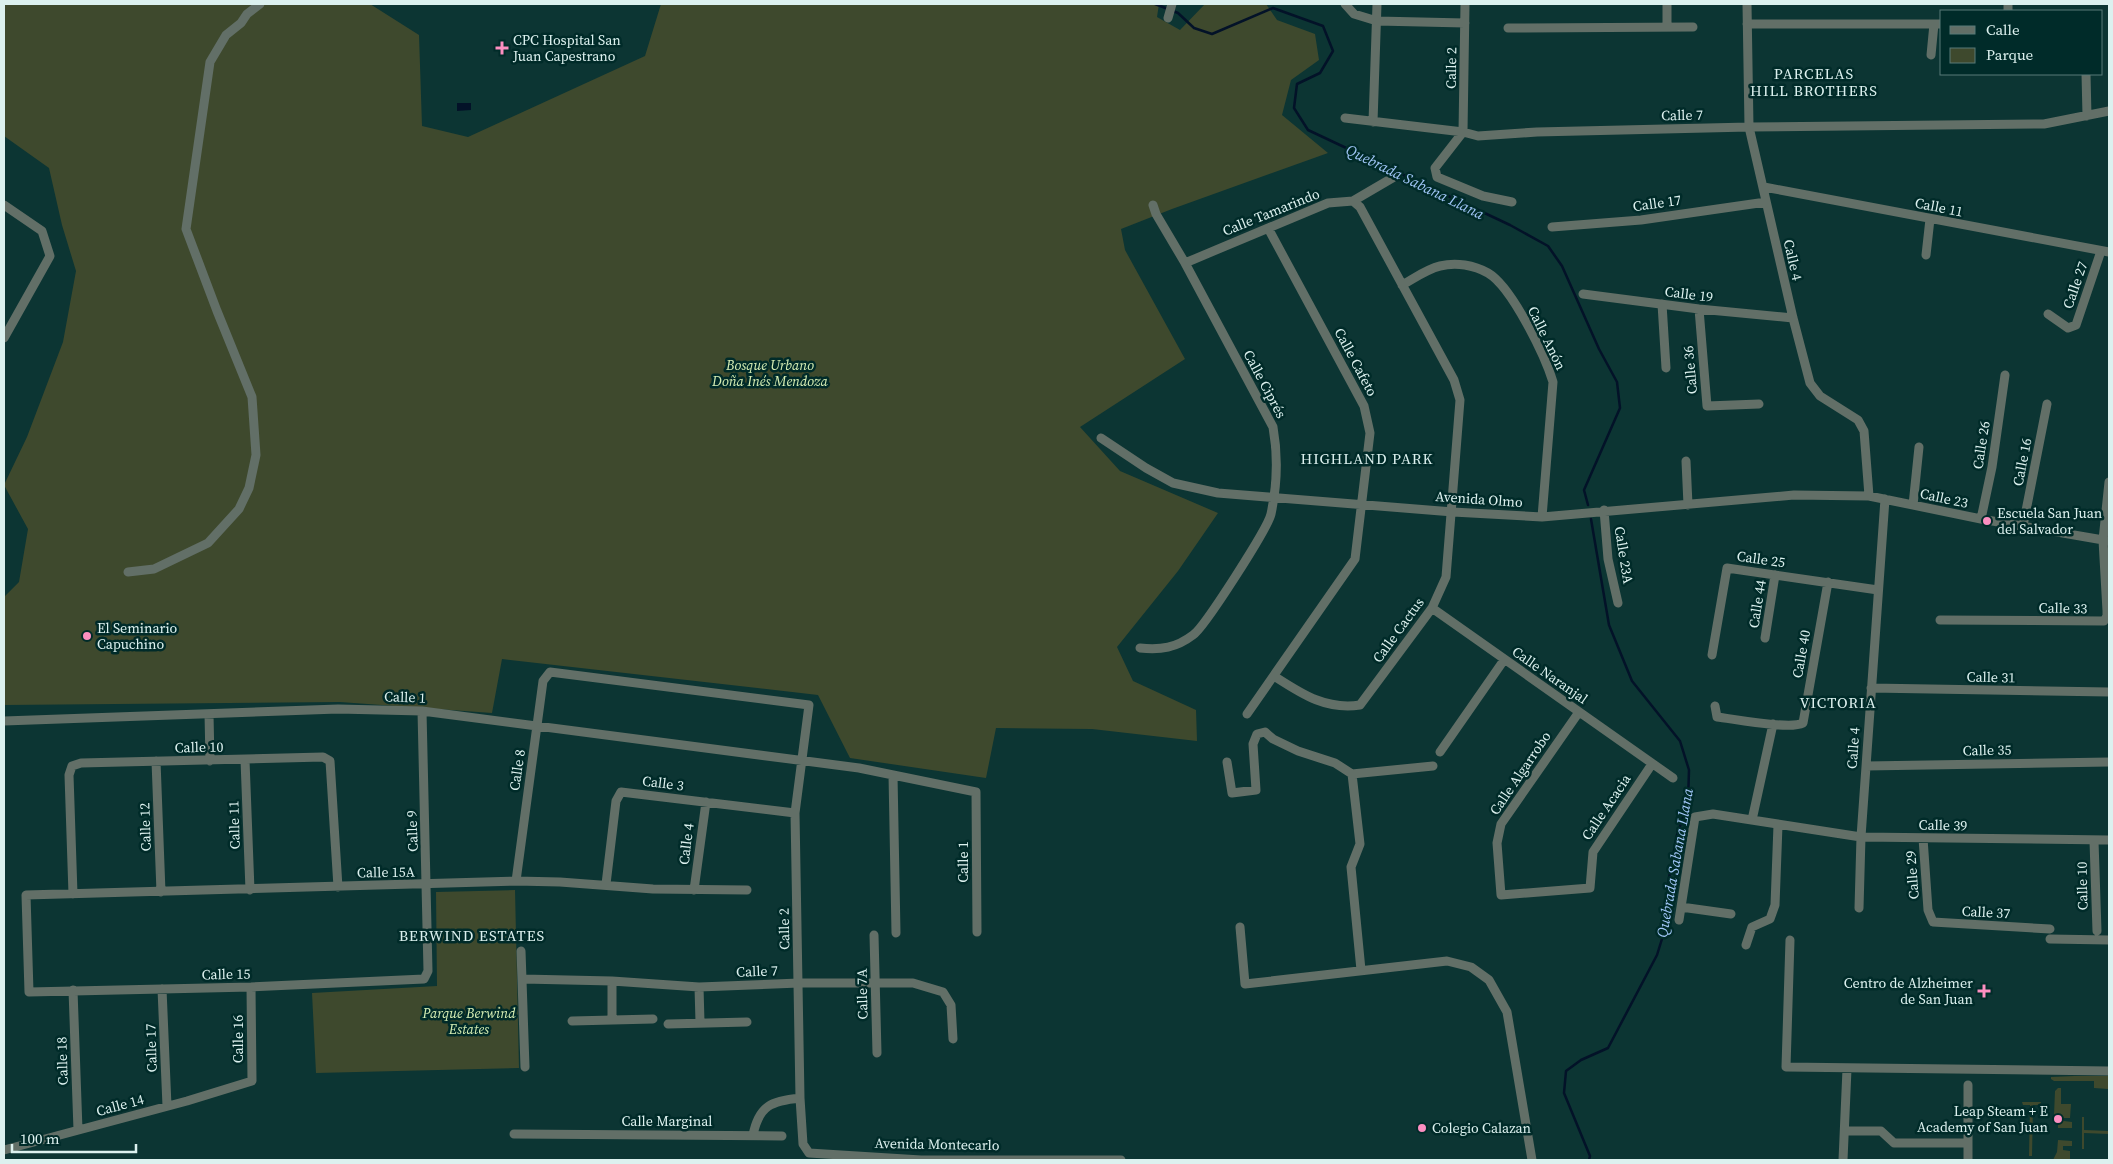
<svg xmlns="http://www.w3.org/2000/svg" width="2113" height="1164" font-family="'Source Serif 4',serif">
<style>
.green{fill:#3e492d}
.water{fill:#031228}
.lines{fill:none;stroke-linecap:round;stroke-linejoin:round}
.stream{stroke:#031228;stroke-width:2.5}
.street{stroke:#626f67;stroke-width:9}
.poi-dot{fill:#fc8fc1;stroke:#002b29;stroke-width:2}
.labels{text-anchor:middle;stroke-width:5;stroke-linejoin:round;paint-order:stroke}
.poi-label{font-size:14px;fill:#dcf1ef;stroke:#002b29;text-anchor:start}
.street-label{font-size:14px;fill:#dcf1ef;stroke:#002b29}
.park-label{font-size:14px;font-style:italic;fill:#d6eeb4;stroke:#002b29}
.neighbourhood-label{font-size:15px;letter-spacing:1px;fill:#dcf1ef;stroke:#002b29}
.water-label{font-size:15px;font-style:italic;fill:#a1c7f8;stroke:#002b29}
</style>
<rect width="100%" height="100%" fill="#0c3533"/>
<path class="green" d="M4,4H370L419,35L422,126L468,137L645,56L661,4H1159L1157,17L1180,30L1205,4H1266L1277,20L1315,34L1319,60L1291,80L1282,115L1328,153L1172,209L1121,229L1125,250L1185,359L1080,427L1120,471L1218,513L1178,571L1117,647L1133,681L1196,710L1197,741L1092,729L996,728L986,778L850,758L818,695L502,659L492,713L340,702L4,705V597L19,582L28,529L4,485L27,437L63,342L76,271L62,225L49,168L4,136Z
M515,890L519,1068L316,1073L312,993L437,986L436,892Z
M2074,1076H2109L2108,1089L2094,1088V1081H2054L2051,1079V1077Z
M2058,1088H2061V1104H2071L2070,1118H2064V1121L2072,1122V1128H2058V1116L2054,1115L2055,1091Z
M2022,1102H2041L2040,1105H2033L2032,1156H2029L2030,1105H2023Z
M2082,1117H2084V1130L2109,1131V1134L2084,1133V1149H2082Z
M2058,1140L2072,1141V1146H2063V1150L2070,1151V1160H2053L2057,1152Z"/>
<path class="water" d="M457,103H471V110L457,111Z"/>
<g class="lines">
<path class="stream" d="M1155,4L1168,9
M1173,11L1178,13L1194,28L1212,34L1273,8L1323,26L1333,51L1320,73L1297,84L1294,108L1308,130L1510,225L1548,246L1562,266L1599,349L1617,382L1620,408L1584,490L1588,505
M1589,1160L1590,1156L1564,1093L1566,1071L1581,1060L1608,1048L1657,955L1666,926L1669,878L1677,835L1688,802L1689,770L1680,741L1632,681L1609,625L1591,519"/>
<path class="street" d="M1345,4L1354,14L1377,21L1465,23
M1465,4L1463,132L1435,168L1437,177L1483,196L1512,202
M1747,4L1749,127L1793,318L1810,383L1820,396L1858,420L1864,431L1869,496
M2008,11V4
M1168,18L1172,4
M1747,24H1942
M1667,26V4
M1508,28L1693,27
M1931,55L1934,24
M2086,74L2087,116
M1345,118L1463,132L1478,136L1537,132L1749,127L2044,124L2109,111
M1373,122L1377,4
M1764,187L2109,252
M4,205L42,231L50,256L4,338
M1552,227L1641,220L1766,202
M1926,255L1930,219
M1185,263L1328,203L1353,201L1394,177
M1402,285C1413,279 1427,269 1440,266C1456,262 1474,265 1488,273C1512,287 1545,356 1553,382L1542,517
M1583,294L1699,309L1793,318
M1662,304L1666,368
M1699,309L1707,406L1759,404
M2048,314L2068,328L2076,325L2101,251
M1101,438L1146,468L1173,483L1218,493L1453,512L1542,517L1794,495L1869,496L1981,519L2109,541
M1686,461L1688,505
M1913,505L1919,447
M1604,510L1608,559L1618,603
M1981,519L1992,467L2005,375
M2023,526L2047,404
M128,572L154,569L208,543L239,509L249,488L256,455L252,397L217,311L186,229L210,62L226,35L241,23L247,14L260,4
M1432,608L1673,778
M1940,620L2104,621L2107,616V611L2103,540L2109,482
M1765,638L1775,575
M1140,648C1161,650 1176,648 1193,635C1204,628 1268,528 1271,514C1277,486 1278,455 1273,427L1185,263L1156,214L1153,205
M1712,655L1727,568L1878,590
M1274,676C1302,694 1325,710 1360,705L1432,608L1446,577L1460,400L1454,380L1360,207L1353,201
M1871,688L2109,692
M1715,706L1717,717C1734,719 1790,730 1803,723L1828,582
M422,711L428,971L424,979L251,987L29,992L26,895L516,881L560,882L653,889L747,890
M1579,712L1501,824L1497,843L1501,895L1590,888L1593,852L1652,764
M209,714L210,761
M1247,714L1355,559L1370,433L1364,406L1268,228
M4,721L338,709L422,711L859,768L976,792L977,932
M1440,752L1504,660
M245,760L250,890
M156,761L161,892
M1227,762L1232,793L1256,790L1253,744L1257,734L1265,732L1273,739L1298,751L1335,763L1352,774L1360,844L1351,867L1361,970
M1866,766L2109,762
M1352,774L1433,766
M893,775L896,933
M1752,820L1773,724
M1923,838L1928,910L1933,922L2050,929
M2094,841L2097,931
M516,881L543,681L550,672L809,705L795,813L800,1098L803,1144L809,1153L921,1160H1121
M606,884L616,801L621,792L795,813
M694,890L706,802
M73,894L69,775L72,766L81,763L323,757L330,761L338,887
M1681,907L1731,914
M1859,908L1861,837L1885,499
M1679,920L1695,817L1713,814L1861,837L2109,840
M1240,927L1245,984L1447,961L1471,967L1489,980L1507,1012L1532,1160
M874,935L877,1053
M2050,939L2109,940
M1790,940L1786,1067L2109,1071
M1746,945L1752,927L1770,919L1775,905L1778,825
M521,951L525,1067
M523,979L612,981L699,987L799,983H913L943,992L951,1005L953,1039
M699,987L700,1022
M162,989L167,1106
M73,990L78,1130
M612,1019V981
M572,1021L653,1019
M668,1024L747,1022
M1968,1085V1160
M1845,1131H1881L1894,1143H1968
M514,1134L782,1136
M753,1135C759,1105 772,1101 800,1098
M4,1150L187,1101L252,1081L251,987
M1843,1160L1847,1069"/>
</g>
<g class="poi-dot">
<path d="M499.5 40.5h5v5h5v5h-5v5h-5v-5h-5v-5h5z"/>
<circle cx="1987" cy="521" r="5"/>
<circle cx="87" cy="636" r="5"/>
<path d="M1981.5 983.5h5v5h5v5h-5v5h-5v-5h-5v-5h5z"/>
<circle cx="2058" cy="1119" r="5"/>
<circle cx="1422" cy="1128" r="5"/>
</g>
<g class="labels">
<g class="poi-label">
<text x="513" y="45">CPC Hospital San<tspan x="513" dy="16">Juan Capestrano</tspan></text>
<text x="1997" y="518">Escuela San Juan<tspan x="1997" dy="16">del Salvador</tspan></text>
<text x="97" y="633">El Seminario<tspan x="97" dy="16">Capuchino</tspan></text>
<text x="1973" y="988" text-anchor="end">Centro de Alzheimer<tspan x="1973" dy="16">de San Juan</tspan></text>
<text x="2048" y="1116" text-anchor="end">Leap Steam + E<tspan x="2048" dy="16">Academy of San Juan</tspan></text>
<text x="1432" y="1133">Colegio Calazan</text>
</g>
<g class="street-label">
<text transform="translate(1451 68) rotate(-89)" y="5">Calle 2</text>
<text transform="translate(1682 115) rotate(-1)" y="5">Calle 7</text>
<text transform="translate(1657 203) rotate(-8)" y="5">Calle 17</text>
<text transform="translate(1939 207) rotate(11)" y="5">Calle 11</text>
<text transform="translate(1271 212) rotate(-22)" y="5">Calle Tamarindo</text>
<text transform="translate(1793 260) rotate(77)" y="5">Calle 4</text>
<text transform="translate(2075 285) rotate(-71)" y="5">Calle 27</text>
<text transform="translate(1689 294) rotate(7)" y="5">Calle 19</text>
<text transform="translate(1547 338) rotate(64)" y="5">Calle Anón</text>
<text transform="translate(1356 362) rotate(62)" y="5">Calle Cafeto</text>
<text transform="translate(1690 370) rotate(-95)" y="5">Calle 36</text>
<text transform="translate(1265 384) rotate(62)" y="5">Calle Ciprés</text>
<text transform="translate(1981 445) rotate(-81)" y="5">Calle 26</text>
<text transform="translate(2022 462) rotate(-79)" y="5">Calle 16</text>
<text transform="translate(1944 498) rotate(12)" y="5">Calle 23</text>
<text transform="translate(1479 499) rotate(4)" y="5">Avenida Olmo</text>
<text transform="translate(1624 555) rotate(81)" y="5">Calle 23A</text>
<text transform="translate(1761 559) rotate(8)" y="5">Calle 25</text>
<text transform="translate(1757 604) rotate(-81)" y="5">Calle 44</text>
<text transform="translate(2063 608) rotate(1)" y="5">Calle 33</text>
<text transform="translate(1398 630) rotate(-54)" y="5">Calle Cactus</text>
<text transform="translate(1801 654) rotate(-80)" y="5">Calle 40</text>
<text transform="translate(1550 675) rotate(35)" y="5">Calle Naranjal</text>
<text transform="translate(1991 677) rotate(1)" y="5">Calle 31</text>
<text transform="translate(405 697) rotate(2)" y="5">Calle 1</text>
<text transform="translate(199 747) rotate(-1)" y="5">Calle 10</text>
<text transform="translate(1853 748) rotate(-86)" y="5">Calle 4</text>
<text transform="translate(1987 750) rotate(-1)" y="5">Calle 35</text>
<text transform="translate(517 770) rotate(-82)" y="5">Calle 8</text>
<text transform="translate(1520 773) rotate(-56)" y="5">Calle Algarrobo</text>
<text transform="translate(663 783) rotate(7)" y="5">Calle 3</text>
<text transform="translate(1606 807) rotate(-56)" y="5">Calle Acacia</text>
<text transform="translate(234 825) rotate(-92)" y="5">Calle 11</text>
<text transform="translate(1943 825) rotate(1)" y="5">Calle 39</text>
<text transform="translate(145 827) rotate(-92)" y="5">Calle 12</text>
<text transform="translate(412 831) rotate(-92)" y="5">Calle 9</text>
<text transform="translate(686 844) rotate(-83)" y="5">Calle 4</text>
<text transform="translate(963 862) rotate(-90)" y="5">Calle 1</text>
<text transform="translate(386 872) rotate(-1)" y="5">Calle 15A</text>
<text transform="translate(1912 875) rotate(-94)" y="5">Calle 29</text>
<text transform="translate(2082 886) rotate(-91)" y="5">Calle 10</text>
<text transform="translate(1986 912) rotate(3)" y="5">Calle 37</text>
<text transform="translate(784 929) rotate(-91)" y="5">Calle 2</text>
<text transform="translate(757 971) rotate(-2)" y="5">Calle 7</text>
<text transform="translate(226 974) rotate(-1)" y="5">Calle 15</text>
<text transform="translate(862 994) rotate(-91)" y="5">Calle 7A</text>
<text transform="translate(238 1039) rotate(-90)" y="5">Calle 16</text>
<text transform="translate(151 1048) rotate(-92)" y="5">Calle 17</text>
<text transform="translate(62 1061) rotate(-92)" y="5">Calle 18</text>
<text transform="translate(120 1105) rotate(-15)" y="5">Calle 14</text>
<text x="667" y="1126">Calle Marginal</text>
<text transform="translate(937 1144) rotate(1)" y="5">Avenida Montecarlo</text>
</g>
<g class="park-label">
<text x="770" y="370">Bosque Urbano<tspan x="770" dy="16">Doña Inés Mendoza</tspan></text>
<text x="469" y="1018">Parque Berwind<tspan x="469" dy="16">Estates</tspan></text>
</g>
<g class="neighbourhood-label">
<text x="1814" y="79">PARCELAS<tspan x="1814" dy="17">HILL BROTHERS</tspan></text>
<text x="1367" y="464">HIGHLAND PARK</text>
<text x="1838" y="708">VICTORIA</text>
<text x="472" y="941">BERWIND ESTATES</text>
</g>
<g class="water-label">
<text transform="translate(1415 182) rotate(26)" y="5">Quebrada Sabana Llana</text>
<text transform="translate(1675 863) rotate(-80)" y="5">Quebrada Sabana Llana</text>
</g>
</g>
<rect width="2113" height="1164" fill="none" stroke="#dcf1ef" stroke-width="10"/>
<rect x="1940" y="10" width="162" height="65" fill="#002b29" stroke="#587a78"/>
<rect x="1950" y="26" width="25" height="8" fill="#626f67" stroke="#587a78"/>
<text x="1986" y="35" font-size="15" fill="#dcf1ef">Calle</text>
<rect x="1950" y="48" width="25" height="15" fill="#3e492d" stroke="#587a78"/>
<text x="1986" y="60" font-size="15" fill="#dcf1ef">Parque</text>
<path d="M12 1144v8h124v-8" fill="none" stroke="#dcf1ef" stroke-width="2.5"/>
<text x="20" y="1144" font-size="15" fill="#dcf1ef" stroke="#002b29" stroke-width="4" paint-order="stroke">100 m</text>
</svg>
